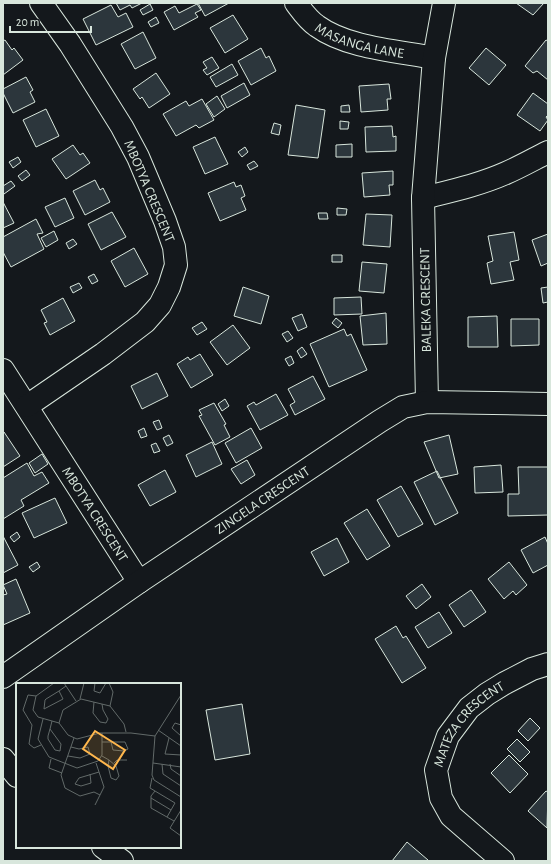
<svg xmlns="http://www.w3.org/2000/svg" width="551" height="864" font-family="'Alegreya Sans',sans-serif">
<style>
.building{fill:#2c363c;stroke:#d8e6dc}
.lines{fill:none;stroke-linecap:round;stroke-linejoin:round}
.street-casing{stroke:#d8e6dc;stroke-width:24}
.street{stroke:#14181c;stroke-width:22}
.labels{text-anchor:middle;stroke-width:3;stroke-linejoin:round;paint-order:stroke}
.street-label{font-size:14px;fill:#d8e6dc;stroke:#14181c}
.inset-road{fill:none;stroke:#626a69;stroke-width:1}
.view{fill:#ffb74d;fill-opacity:0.15;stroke:#ffb74d;stroke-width:2}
.inset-edge{fill:none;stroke:#d8e6dc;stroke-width:2}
</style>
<rect width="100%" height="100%" fill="#14181c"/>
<path class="building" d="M116,3H142L132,8L130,5L120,10Z
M198,3H229L205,16Z
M516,3H544L533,15Z
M150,4L153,10L143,15L140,10Z
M197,4L201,10L195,13L198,17L174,30L164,12L175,6L179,13Z
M111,5L118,17L126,13L133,27L96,45L83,19Z
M233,15L248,39L225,53L210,28Z
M156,17L159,23L151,27L148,22Z
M143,32L156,58L135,69L121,44Z
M5,40L12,50L14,48L23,60L3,75V41Z
M546,40L548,41V80L537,71L533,73L525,66Z
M261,48L266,58L269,56L276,71L251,85L238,61Z
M486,48L506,65L489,85L469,68Z
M212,57L219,68L207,75L203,70L207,68L203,62Z
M232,64L238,75L216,87L210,77Z
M156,73L170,94L149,108L142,97L140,99L133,89Z
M26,77L33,90L30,92L35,102L13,113L3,93V89Z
M244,83L250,95L227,108L221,96Z
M389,84L391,99H387L388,110L361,112L359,86Z
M533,93L548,104V115L546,117L548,120L540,131L517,115Z
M217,96L225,109L214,117L206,104Z
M202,99L214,120L199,128L196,125L176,136L163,114L186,101L189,106Z
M296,105L325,110L318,158L288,155Z
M349,105L350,112H341V106Z
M46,109L59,136L36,147L23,120Z
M340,121L349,122L348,129H340Z
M274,123L281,125L279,135L271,133Z
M392,126L393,137L396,136V151L366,152L365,127Z
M215,137L228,164L205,174L193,147Z
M352,144V157H336V145Z
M73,145L80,155L83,153L90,163L66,179L52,159Z
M245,147L248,152L242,157L238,152Z
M18,157L21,162L13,168L9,162Z
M254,161L258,166L250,170L247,165Z
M26,170L30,175L22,181L18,176Z
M393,171V185H389L390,195L364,197L362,173Z
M95,180L100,190L103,188L110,202L85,215L73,191Z
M11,181L15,186L4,194L3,192V186Z
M234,182L236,187L241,185L245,196L241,198L246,210L220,221L208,193Z
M65,198L74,218L55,227L45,207Z
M3,202L14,223L3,228Z
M337,208L347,209L346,215H337Z
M112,212L126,237L101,250L88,224Z
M318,213H327L328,219H319Z
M366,214L392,215L390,247L363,245Z
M36,219L43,233L37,234L44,249L11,267L3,252V237Z
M54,231L58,240L46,247L41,238Z
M514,232L519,260L510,262L514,280L491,284L487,263L493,261L488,236Z
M548,234V263L541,266L532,240Z
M73,239L77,244L69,249L66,243Z
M134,248L148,274L125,287L111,261Z
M332,255H342V262H332Z
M362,262L387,264L384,293L359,291Z
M94,274L98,281L92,284L88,277Z
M79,283L82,288L73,293L70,287Z
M243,287L269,296L261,324L234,316Z
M548,287V302L543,303L541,288Z
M361,297L362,314L334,315V298Z
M63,298L75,321L50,335L44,323L47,322L41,310Z
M386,313L387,344L363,345L360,316Z
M302,314L307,327L298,331L292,318Z
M497,316L498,347H468V317Z
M336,318L342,323L338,328L332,323Z
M511,319H539V345L511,346Z
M202,322L207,329L197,335L192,328Z
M233,325L250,348L227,365L210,342Z
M344,329L347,336L351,334L367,370L329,387L310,344Z
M288,331L293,338L287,342L282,334Z
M302,347L307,354L301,358L297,351Z
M200,354L213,375L191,388L177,364L188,357L190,360Z
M291,356L294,363L289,366L285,359Z
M157,373L168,396L142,409L131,386Z
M313,376L325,399L295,415L290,405L295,402L288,389Z
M276,394L288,415L260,430L247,406L254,402L256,405Z
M225,399L229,406L222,411L218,404Z
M214,403L226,424L224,425L230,437L215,445L199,416L202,415L199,410Z
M159,420L162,428L157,430L153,422Z
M144,428L147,436L141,438L138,431Z
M251,428L262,448L236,463L225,443Z
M4,432L20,456L3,467V433Z
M169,435L173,443L167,446L163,438Z
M449,435L458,474L439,478L424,442Z
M212,442L222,464L196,477L186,455Z
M156,443L160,451L154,453L151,445Z
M42,454L48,464L35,473L29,463Z
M247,460L255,475L241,484L231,469Z
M27,463L34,476L42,472L49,483L21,500L24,506L3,519V478Z
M501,465L503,492L475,493L474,467Z
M518,467H548V515L508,516V494H519Z
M165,470L176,492L150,506L138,485Z
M437,471L458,513L435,525L414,482Z
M401,486L423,524L398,537L377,500Z
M55,498L67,523L34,538L22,513Z
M367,509L390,546L367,560L344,523Z
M17,532L20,537L14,542L10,537Z
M3,536L18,565L3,573Z
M545,537L548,544V565L533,573L521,550Z
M337,538L349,562L324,576L311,552Z
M37,562L40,567L33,572L29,567Z
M509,562L527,585L516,595L513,591L504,599L488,579Z
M16,579L30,613L3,625V595L7,594L3,585Z
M422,584L431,597L416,609L406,596Z
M471,590L486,612L464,627L449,605Z
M439,612L452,633L428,648L415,627Z
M396,626L403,638L406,636L426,668L402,683L375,639Z
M242,704L250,754L215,760L206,710Z
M530,718L540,728L528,741L518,731Z
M517,739L530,752L520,762L507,749Z
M509,755L528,774L510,793L491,773Z
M546,791L548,792L547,828L528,811Z
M407,842L428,860L427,861H392Z"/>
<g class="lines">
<defs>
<g id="street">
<path id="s1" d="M296,3C302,11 308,20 317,26C347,48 398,51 434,58"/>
<path d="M423,198C451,191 479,185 506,173C520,167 534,159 548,152"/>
<path id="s2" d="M3,370L139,582"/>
<path d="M427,402L423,198L434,58L444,3"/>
<path d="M27,406L103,354L145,322L160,305L169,287L176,265L174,247L165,221L138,157L122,127L70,44L41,3"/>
<path id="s3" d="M3,677L139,582L380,421L403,407L427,402L548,404"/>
<path d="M3,759L17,776"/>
<path d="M103,847L122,861"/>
<path id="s4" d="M503,861L451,816L441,798L436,770L448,736L469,708L487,694L505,683L532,669L548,664"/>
</g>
</defs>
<use href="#street" class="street-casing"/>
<use href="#street" class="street"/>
</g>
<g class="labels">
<g class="street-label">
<text dy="5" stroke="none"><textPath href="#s1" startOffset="77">MASANGA LANE</textPath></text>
<text transform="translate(150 191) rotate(67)" y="5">MBOTYA CRESCENT</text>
<text transform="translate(425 300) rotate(-91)" y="5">BALEKA CRESCENT</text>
<text dy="5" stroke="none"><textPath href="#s3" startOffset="314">ZINGELA CRESCENT</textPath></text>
<text dy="5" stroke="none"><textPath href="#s2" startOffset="171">MBOTYA CRESCENT</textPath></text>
<text dy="5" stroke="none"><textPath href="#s4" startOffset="176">MATEZA CRESCENT</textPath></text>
</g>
</g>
<g transform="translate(16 683)">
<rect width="165" height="165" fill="#14181c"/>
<path class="inset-road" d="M38,0L20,13L17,27L22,34L43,40M48,0L60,18M79,0L78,8L84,10L90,0M93,0L97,9L94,23M43,8L47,16L28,26L29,17L30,16L43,8L50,3M165,12L139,53L136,92L138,97L165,114M20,13L12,12L7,27L16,42L13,61L18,65L25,62M64,16L68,0M78,19L77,30L84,39L90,40L92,36L87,27L86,21M27,36L22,56L33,74L61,85L82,78L86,72V50M165,42L159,40L156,45L165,53M34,46L45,61L44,68L39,67L32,56V53L34,46L36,38M142,47L165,63M110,49L108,41L94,23L65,16L47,27L43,40L52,52L61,56L84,50H115L139,53M58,55L45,92L49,105L64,113L78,109L84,112M153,55L149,71L165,72M86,59H109L112,66L108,68L97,67L95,59M52,73L64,75L74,71L72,64L63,66L55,64M86,73L93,77L100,83L103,93L100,97L95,95L92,83L93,77M35,76L33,85L46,90M98,80L101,77H111M137,80L165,84M146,81L147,91L165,103M154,81L155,86L165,93M74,91L75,100L65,103L59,101L63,95L83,89M136,95L134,105L159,120L151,134M139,108L135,113V125L158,138M135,115L155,127M79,122L88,104L80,80M165,127L154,145L165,153"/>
<path class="view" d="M79,48L109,67L97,86L67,66Z"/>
<rect width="165" height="165" class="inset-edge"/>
</g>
<rect width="551" height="864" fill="none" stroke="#d8e6dc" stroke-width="8"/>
<path d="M10 26v6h81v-6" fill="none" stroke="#d8e6dc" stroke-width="2"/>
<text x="16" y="26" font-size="12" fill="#d8e6dc" stroke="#14181c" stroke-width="3" paint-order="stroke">20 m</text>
</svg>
